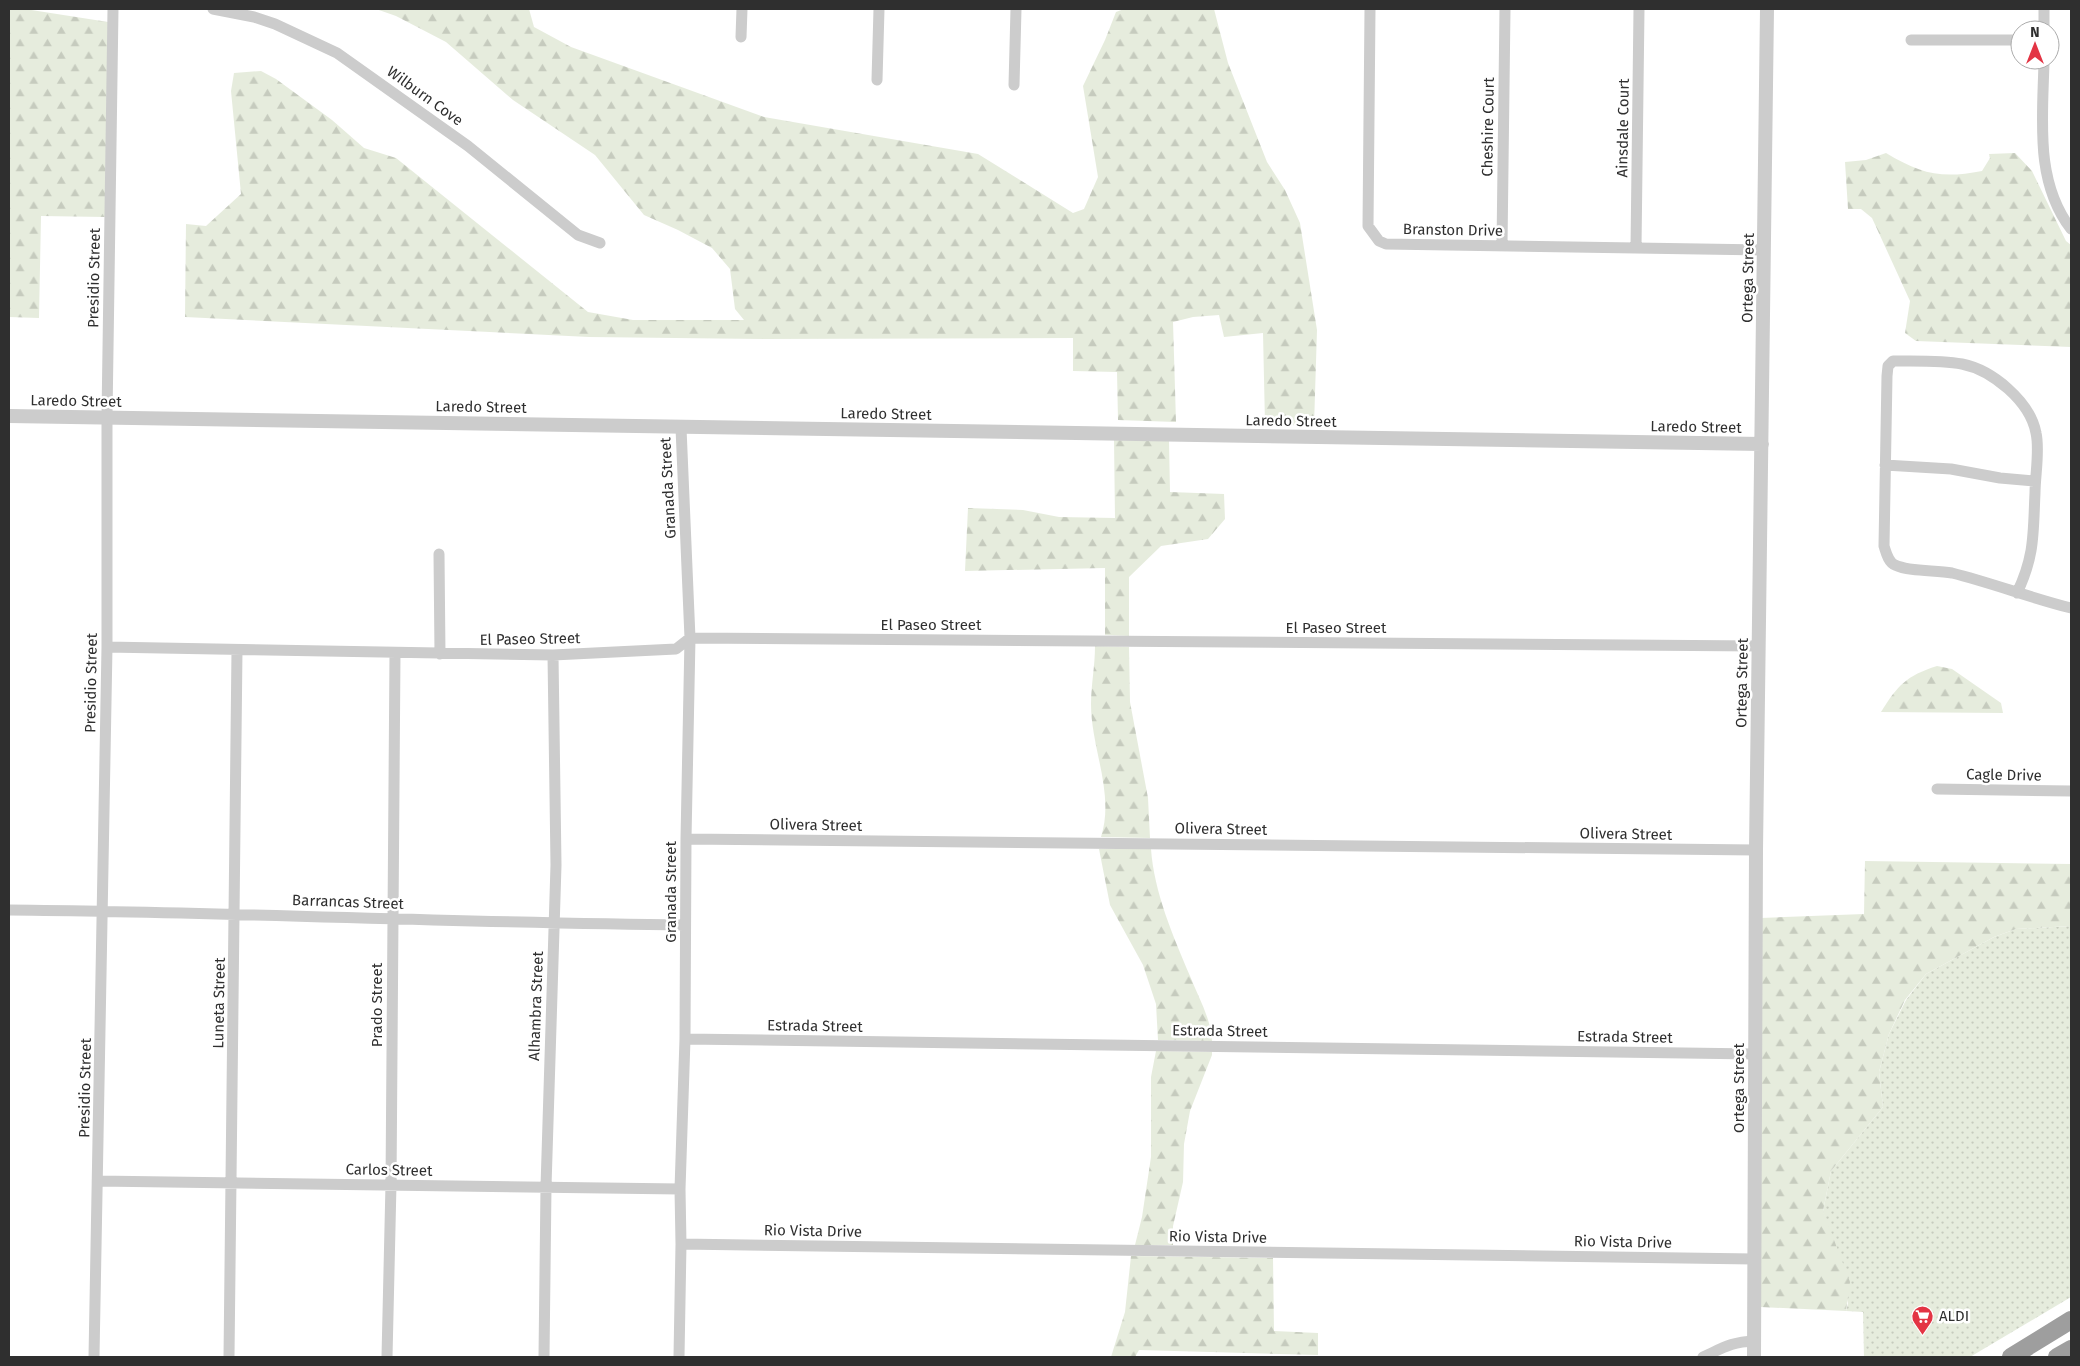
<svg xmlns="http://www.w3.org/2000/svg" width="2080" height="1366" font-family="'Fira Sans',sans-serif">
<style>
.grass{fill:url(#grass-dots)}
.forest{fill:url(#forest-firs)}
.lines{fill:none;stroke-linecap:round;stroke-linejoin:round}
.minor{stroke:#ccc;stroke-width:11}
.tertiary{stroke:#ccc;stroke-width:14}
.trunk{stroke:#9e9e9e;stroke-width:18}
.labels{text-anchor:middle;stroke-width:5;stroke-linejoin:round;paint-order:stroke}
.street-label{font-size:15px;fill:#2f2f2f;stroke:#fff}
.poi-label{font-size:15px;fill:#2f2f2f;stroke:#fff;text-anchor:start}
</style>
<defs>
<pattern id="grass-dots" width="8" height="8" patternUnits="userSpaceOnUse" patternTransform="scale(1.25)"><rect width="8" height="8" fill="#e6ecdd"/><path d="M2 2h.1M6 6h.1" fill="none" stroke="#c6cbbe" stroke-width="1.8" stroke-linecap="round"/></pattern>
<pattern id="forest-firs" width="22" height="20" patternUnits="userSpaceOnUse" patternTransform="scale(1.25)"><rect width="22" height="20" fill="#e6ecdd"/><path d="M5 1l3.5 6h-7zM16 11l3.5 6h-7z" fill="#c6cbbe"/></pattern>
</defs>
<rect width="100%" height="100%" fill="#fff"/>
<path class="grass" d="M2071,926V1297L1970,1357H1864L1863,1312L1846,1311L1848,1303L1823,1211L1831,1171L1883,1107L1879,1072L1889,1034L1906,1000L1926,974L1994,937L2016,929Z"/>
<path class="forest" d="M9,9H25L108,22L105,217L41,216L39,318L9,317Z
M376,9H529L534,27L571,47L764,117L978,154L1073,213L1084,209L1098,177L1083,86L1105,40L1116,12L1124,9H1214L1228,63L1267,162L1285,190L1300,223L1317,330L1314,426L1265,424L1263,333L1224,337L1219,315L1193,317L1173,322L1176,422L1118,420L1117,372L1073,371V338L762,339L589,337L185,317L186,224L206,226L241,194L231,91L234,73L261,71L276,79L332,120L364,148L396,158L588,312L633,320H744L735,309L730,269L712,248L678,230L644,215L595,155L513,100L446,42L396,16Z
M1886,153C1921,174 1941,179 1982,171L1990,158L1989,154L2015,153L2032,171L2066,241L2071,245V347L1916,341L1905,333L1910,301L1872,218L1861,209H1848L1845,162L1866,160Z
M1114,440L1169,441L1170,492L1224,494L1225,519L1208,539L1161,546L1129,577V636L1105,635V568L965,571L968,508L1023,510L1059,517L1115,518Z
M1095,646L1129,647L1130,702L1148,798L1150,838L1101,837C1115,793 1091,749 1091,704C1091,685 1095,666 1095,646Z
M1937,666L1952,669L2001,703L2003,713L1881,712C1898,685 1906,676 1937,666Z
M1099,849H1151C1154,892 1173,936 1190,976C1198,997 1211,1018 1212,1041L1158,1040L1156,1004L1143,965L1110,905Z
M1865,861L2071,864V926L2016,929L1994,937L1926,974L1905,1000L1889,1034L1879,1072L1883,1107L1831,1171L1823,1211L1850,1282L1846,1311L1761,1307L1759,1173L1761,918L1864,914Z
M1156,1051L1212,1052V1055L1190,1111L1184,1144L1183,1182L1173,1226V1245H1135L1142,1217L1151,1157V1077Z
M1131,1256L1273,1258L1274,1331L1318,1333V1355L1139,1350L1135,1357H1111L1125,1312Z"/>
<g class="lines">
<path class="minor" d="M213,9L254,17L275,24L337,53L468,146L578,235L600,243
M1370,9L1368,226L1379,241L1386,244L1764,250
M2044,30V9
M741,37L742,9
M1911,40H2020
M2044,60C2043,117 2034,181 2071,229
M877,80L879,9
M1014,85L1016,9
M1502,245L1505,9
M1636,247L1639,9
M1885,465L1951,469L2000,478L2035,481
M439,554L440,654
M2017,593C2035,555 2033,534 2035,493C2035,476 2040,450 2036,433C2030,401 1992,370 1962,364C1942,360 1914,361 1893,361L1888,366L1887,376L1884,546C1886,552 1888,562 1895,565C1910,572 1935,570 1952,573C1992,583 2031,598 2071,608
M107,647L553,655L676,649L690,638L1759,646
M1937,789L2071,791
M686,839L1756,850
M9,910C234,912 460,923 685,925
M685,1039L1755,1054
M98,1181L680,1189
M681,1244L1754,1259
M94,1357L107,647V417L113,9
M229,1357L237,650
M387,1357L391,1184L395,653
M544,1357L546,1187L556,865L553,655
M679,1357L681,1244L680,1189L685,1039L686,839L690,638L681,428
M1703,1357C1723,1348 1731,1342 1754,1341"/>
<path class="tertiary" d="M9,416L1762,444
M1754,1357L1756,850L1767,9"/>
<path class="trunk" d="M2011,1357L2071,1320
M2057,1357L2071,1349"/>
</g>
<defs>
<symbol id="supermarket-pin" viewBox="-11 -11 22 30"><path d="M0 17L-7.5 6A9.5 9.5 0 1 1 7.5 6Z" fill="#e33444" stroke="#fff"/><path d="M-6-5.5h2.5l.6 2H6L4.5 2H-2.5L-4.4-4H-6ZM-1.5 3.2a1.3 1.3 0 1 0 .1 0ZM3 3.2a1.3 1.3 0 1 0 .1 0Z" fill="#fff"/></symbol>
</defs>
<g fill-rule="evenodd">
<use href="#supermarket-pin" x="1910" y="1304" width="25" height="34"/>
</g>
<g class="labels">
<g class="street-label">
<text transform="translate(425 96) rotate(36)" y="5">Wilburn Cove</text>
<text transform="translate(1488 127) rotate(-89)" y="5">Cheshire Court</text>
<text transform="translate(1623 128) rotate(-89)" y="5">Ainsdale Court</text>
<text transform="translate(1453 230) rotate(1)" y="5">Branston Drive</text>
<text transform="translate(94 278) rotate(-89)" y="5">Presidio Street</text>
<text transform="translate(1748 278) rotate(-89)" y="5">Ortega Street</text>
<text transform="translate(76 401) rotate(1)" y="5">Laredo Street</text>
<text transform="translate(481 407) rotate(1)" y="5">Laredo Street</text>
<text transform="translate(886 414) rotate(1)" y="5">Laredo Street</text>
<text transform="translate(1291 421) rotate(1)" y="5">Laredo Street</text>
<text transform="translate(1696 427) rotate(1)" y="5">Laredo Street</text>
<text transform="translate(668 488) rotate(-93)" y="5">Granada Street</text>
<text x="931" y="630">El Paseo Street</text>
<text x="1336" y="633">El Paseo Street</text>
<text transform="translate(530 639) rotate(-1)" y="5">El Paseo Street</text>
<text transform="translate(91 683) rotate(-89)" y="5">Presidio Street</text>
<text transform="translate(1742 683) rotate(-89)" y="5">Ortega Street</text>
<text transform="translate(2004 775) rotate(1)" y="5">Cagle Drive</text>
<text transform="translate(816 825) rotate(1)" y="5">Olivera Street</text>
<text transform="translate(1221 829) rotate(1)" y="5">Olivera Street</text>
<text transform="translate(1626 834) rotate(1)" y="5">Olivera Street</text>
<text transform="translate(671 892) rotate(-90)" y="5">Granada Street</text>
<text transform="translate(348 902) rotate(2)" y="5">Barrancas Street</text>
<text transform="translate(219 1003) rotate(-89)" y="5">Luneta Street</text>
<text transform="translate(377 1005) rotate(-90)" y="5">Prado Street</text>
<text transform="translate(536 1006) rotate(-88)" y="5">Alhambra Street</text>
<text transform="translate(815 1026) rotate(1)" y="5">Estrada Street</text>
<text transform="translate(1220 1031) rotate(1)" y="5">Estrada Street</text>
<text transform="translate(1625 1037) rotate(1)" y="5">Estrada Street</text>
<text transform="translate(85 1088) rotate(-89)" y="5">Presidio Street</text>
<text transform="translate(1739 1088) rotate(-90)" y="5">Ortega Street</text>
<text transform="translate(389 1170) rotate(1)" y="5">Carlos Street</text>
<text transform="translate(813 1231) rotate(1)" y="5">Rio Vista Drive</text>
<text transform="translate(1218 1237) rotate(1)" y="5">Rio Vista Drive</text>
<text transform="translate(1623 1242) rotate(1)" y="5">Rio Vista Drive</text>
</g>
<g class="poi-label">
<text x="1939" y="1321">ALDI</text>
</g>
</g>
<rect width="2080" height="1366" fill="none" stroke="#2f2f2f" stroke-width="20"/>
<g transform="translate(2035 45)"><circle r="24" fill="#ffffff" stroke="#acacac"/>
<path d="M0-4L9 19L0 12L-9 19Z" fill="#e33444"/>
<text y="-8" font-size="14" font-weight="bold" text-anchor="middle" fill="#2f2f2f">N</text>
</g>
</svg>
